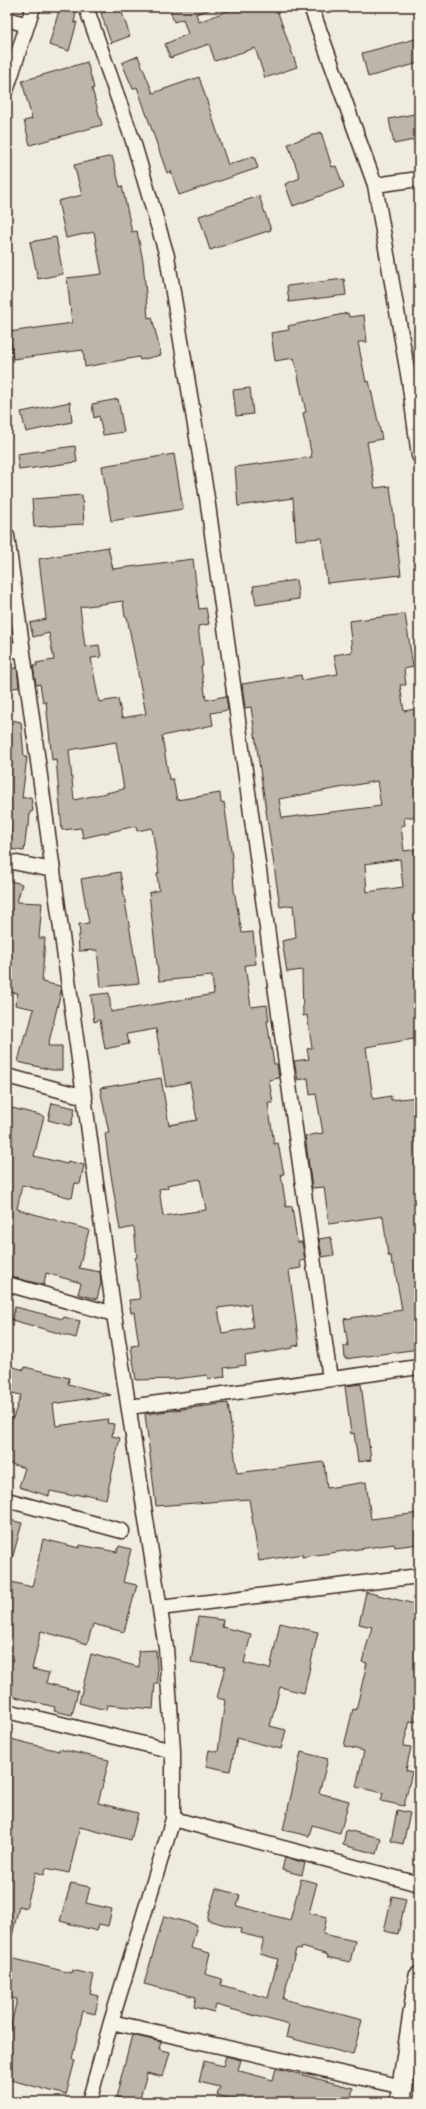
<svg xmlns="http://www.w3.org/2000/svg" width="426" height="2109" font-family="Pangolin,sans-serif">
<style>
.building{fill:#bdb5aa;stroke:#3b2a1e;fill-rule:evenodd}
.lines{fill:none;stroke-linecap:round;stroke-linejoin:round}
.street-casing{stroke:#3b2a1e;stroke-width:17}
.secondary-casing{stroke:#3b2a1e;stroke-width:23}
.street{stroke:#f7f3e8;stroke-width:14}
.secondary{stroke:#f7f3e8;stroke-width:20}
</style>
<rect width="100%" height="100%" fill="#efebe0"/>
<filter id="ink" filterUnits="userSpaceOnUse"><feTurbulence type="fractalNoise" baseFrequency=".025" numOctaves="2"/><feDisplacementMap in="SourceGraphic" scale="8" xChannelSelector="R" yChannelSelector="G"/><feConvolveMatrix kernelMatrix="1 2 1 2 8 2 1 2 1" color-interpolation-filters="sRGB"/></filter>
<g filter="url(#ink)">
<path class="building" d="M60,7H77L74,23L77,22L69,51L49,45Z
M120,7L130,36L111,43L101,13Z
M169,7H211V9L196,14L199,22L237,7H276L297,67L265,78L255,48L215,61L209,44L170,58L165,44L188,34L183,19L174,22Z
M419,38V63L368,77L362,53Z
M138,56L153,93L199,77L228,165L254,156L258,168L179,195L171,171L167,173L137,87L133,89L122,63Z
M87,62L94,88L92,89L102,125L30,145L24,121L32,119L22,81Z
M419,113V139L394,144L389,119Z
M321,132L332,167L336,166L344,187L293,206L285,184L300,178L288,144Z
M112,156L120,187L122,186L132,232L137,231L143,261L148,318L152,317L161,355L140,360L139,357L85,367L83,350L13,359L9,332L72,323L67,278L102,274L94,232L66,238L58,201L82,195L74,165Z
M259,196L271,230L210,250L199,216Z
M56,237L63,274L38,279L30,242Z
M344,279L346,295L289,302L287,286Z
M348,313L349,317L364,315L367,342H358L366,382L369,381L382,439L367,442L375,488L390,486L401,575L327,583L322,538L296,540L293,498L238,506L235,467L312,457L303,413L306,412L294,358L275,361L271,333L289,330L288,326Z
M250,388L253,414L236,416L233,390Z
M118,399L124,432L103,435L99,416L94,418L92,404Z
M70,402L72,422L26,432L21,412Z
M75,446L77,462L19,470L17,454Z
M174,454L183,509L111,521L102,466Z
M82,495L84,524L34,527L32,499Z
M108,547L113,569L193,559L199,609L206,608L209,624L198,626L203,666L201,667L206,700L226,696L228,710L211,713L213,725L162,736L169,779H173L177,800L220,793L221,803L224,802L232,857L234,890L242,933L253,932L256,964L245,965L251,1007L267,1005L269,1021H267L274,1064H277L279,1078L269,1080L273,1103H268L274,1144L278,1143L284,1174H281L286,1207L292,1206L297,1242H302L305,1260L300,1261L301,1268L289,1270L299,1345L293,1346V1348L245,1356L246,1365L224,1368L225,1377L208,1379L207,1375L175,1379L136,1380L131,1346L139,1345L134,1312L131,1313L129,1300L140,1299L135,1258L137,1257L134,1227L120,1230L108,1157L105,1133H109L100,1088L161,1078L169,1125L197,1120L190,1082L166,1087L156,1029L127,1034L129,1044L105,1049L100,1020L94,1022L91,995L109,993L111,1012L214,994L212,976L159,981L149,893L159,890L157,874L159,873L152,828L137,831L136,826L83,838L81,828L62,830L56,759L52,760L46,702H43L40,684L36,685L33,666H37L36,663L54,660L49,633L33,637L30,623L46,619L39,559ZM123,601L125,617H127L146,714L122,718L118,699L99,702L91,658L101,657L99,645L85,647L80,607ZM116,742L124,789L74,800L69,750ZM200,1179L206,1210L163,1216L159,1189L168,1188L167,1185ZM250,1304L253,1328L222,1333L218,1308Z
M296,580L299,599L256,605L253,586Z
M405,614L413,667L404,669L406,685H400L404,711L416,709L419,729V816L404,818L405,825L401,826L404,851L419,849V1038L366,1047L373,1099L391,1096V1100L418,1097L419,1349L345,1359L344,1346H348L344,1319L402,1310L394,1264L392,1265L391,1256H388L383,1216L329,1224L324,1187L312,1188L305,1136L323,1133L316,1094L310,1095L308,1078L298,1080L294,1061L309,1059L307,1049L312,1048L307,1015L303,1016L302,970L287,972L282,941L296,938L293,905L280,907L251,707L245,708L242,684L301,675L302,680L338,674L334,655L352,652L349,621ZM377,781L381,806L282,818L279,799ZM400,859L403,887L367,892L365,864Z
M17,668L19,687L9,689L7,669Z
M7,719L21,722L24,757H27L22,798L31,797L33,811L30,812L29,826H27L24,851L9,849L11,830H7L9,790L7,789Z
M120,872L139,983L101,987L97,950L79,951L78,936H80L79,924L89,923L81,879Z
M7,880L22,884L17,902L42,903L39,938H45L42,982L60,986L61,991L48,1046H62V1070H52L18,1062L25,1034L27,1035L34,1009L15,1005L18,993L7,992Z
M52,1103L75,1108L71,1126L48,1120Z
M12,1108L44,1116L34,1156L67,1164L68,1161L84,1165L80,1184L75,1183L72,1198L22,1185L17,1209L89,1230L79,1268L100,1272L101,1283L97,1299L78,1294L81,1283L46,1273L44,1285L7,1276V1130Z
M331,1237L334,1255L322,1257L319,1239Z
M15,1307L63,1319L64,1317L80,1321L76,1338L12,1320Z
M7,1365L24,1370L25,1367L69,1378L68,1384L111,1395L53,1404L56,1426L108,1419L107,1423L114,1424L112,1436L120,1438L106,1499L84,1494V1496L75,1494L74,1496L50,1491L49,1496L19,1487L25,1468L7,1463V1417L13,1418L21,1395L7,1392Z
M361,1384L371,1460L358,1462L354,1433L351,1434L345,1386Z
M228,1403L237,1473L324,1462L327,1488L366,1482L371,1519L419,1513V1544L395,1547L394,1544L302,1557V1554L259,1561L249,1499L156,1506L145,1414Z
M9,1520L22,1523L11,1563L7,1562V1529Z
M43,1539L79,1548L80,1545L117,1552L119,1546L131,1549L123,1582L137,1585L124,1632L93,1624L87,1644L41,1631L32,1669L49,1673L46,1683L78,1691L72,1715L54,1711L55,1707L7,1695V1581L32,1587Z
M366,1592L419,1605V1710L416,1722L410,1721L403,1746L411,1747L406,1770L412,1772L404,1806L381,1801L383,1793L356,1787L364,1751L344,1746L353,1709L356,1710L367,1663L362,1662L372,1627L359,1624Z
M198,1617L223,1620L222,1627L251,1634L244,1663L270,1669L280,1623L318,1632L304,1693L280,1687L270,1726L286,1730L281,1749L237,1738L230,1771L206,1766L209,1750L218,1752L225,1700L217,1698L225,1667L191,1662Z
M156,1650L158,1683H155L153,1709L107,1705L106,1710L79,1703L91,1654L139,1667L138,1651Z
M7,1738L59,1751V1749L109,1760L98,1803L138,1813L131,1840L80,1827L69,1873L46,1868L44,1875L36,1872L26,1908L19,1906L12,1936L7,1935Z
M301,1752L328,1759L319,1793L349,1801L340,1833L312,1825L309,1836L283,1830Z
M397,1810L410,1813L403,1844L391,1841Z
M346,1830L381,1838L377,1854L343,1845Z
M285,1857L305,1863L302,1875L282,1870Z
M301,1879L317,1883L309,1913L327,1917L323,1934L355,1941L350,1962L327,1957L328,1955L302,1947L301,1950L296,1949L283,1999L362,2020L353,2055L286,2037L289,2025L216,2005L214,2012L194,2007L196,1997L144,1984L164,1916L197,1925L191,1948L210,1953L205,1974L222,1979L221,1985L268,1998L278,1959L260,1954L264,1939L240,1933L241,1929L207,1920L216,1888L240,1895L237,1906L290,1920Z
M71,1883L90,1887L86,1903L112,1909L108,1926L99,1924L97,1931L60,1921Z
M392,1896L406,1899L398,1934L384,1931Z
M7,1957L71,1973L72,1970L94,1975L90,1994L99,1996L95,2014L83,2011L72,2059L75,2060L66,2095L7,2079V2043L17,1999L7,1997Z
M132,2035L161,2042L159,2049L170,2052L163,2077L147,2073L139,2102L116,2097Z
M226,2056L241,2060L238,2070L240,2071L273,2080L276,2068L353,2088L350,2102H242L217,2095L220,2087L199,2082L204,2061L223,2066Z"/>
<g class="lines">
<defs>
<path id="street" d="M86,7L133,141L167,256L207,498L330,1379
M311,7L375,185L409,380L419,456
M7,19L27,25
M7,88L33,7
M375,185L419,179
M7,536L114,1314L166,1648L173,1751V1819L111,2022L89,2102
M7,648L23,652
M7,861L53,870
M7,1076L85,1097
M7,1284L114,1314
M129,1407L419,1367
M7,1500L122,1531
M160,1608L419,1576
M7,1711L173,1751
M173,1819L419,1884
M111,2022L403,2087"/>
<path id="secondary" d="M400,2102L419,1977"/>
</defs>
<use href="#street" class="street-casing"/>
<use href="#secondary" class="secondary-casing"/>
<use href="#street" class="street"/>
<use href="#secondary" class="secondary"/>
</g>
</g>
<rect width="426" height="2109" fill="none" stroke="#f7f3e8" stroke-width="24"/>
<rect x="12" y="12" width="402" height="2085" fill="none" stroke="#3b2a1e" stroke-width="1.5" filter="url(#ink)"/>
</svg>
